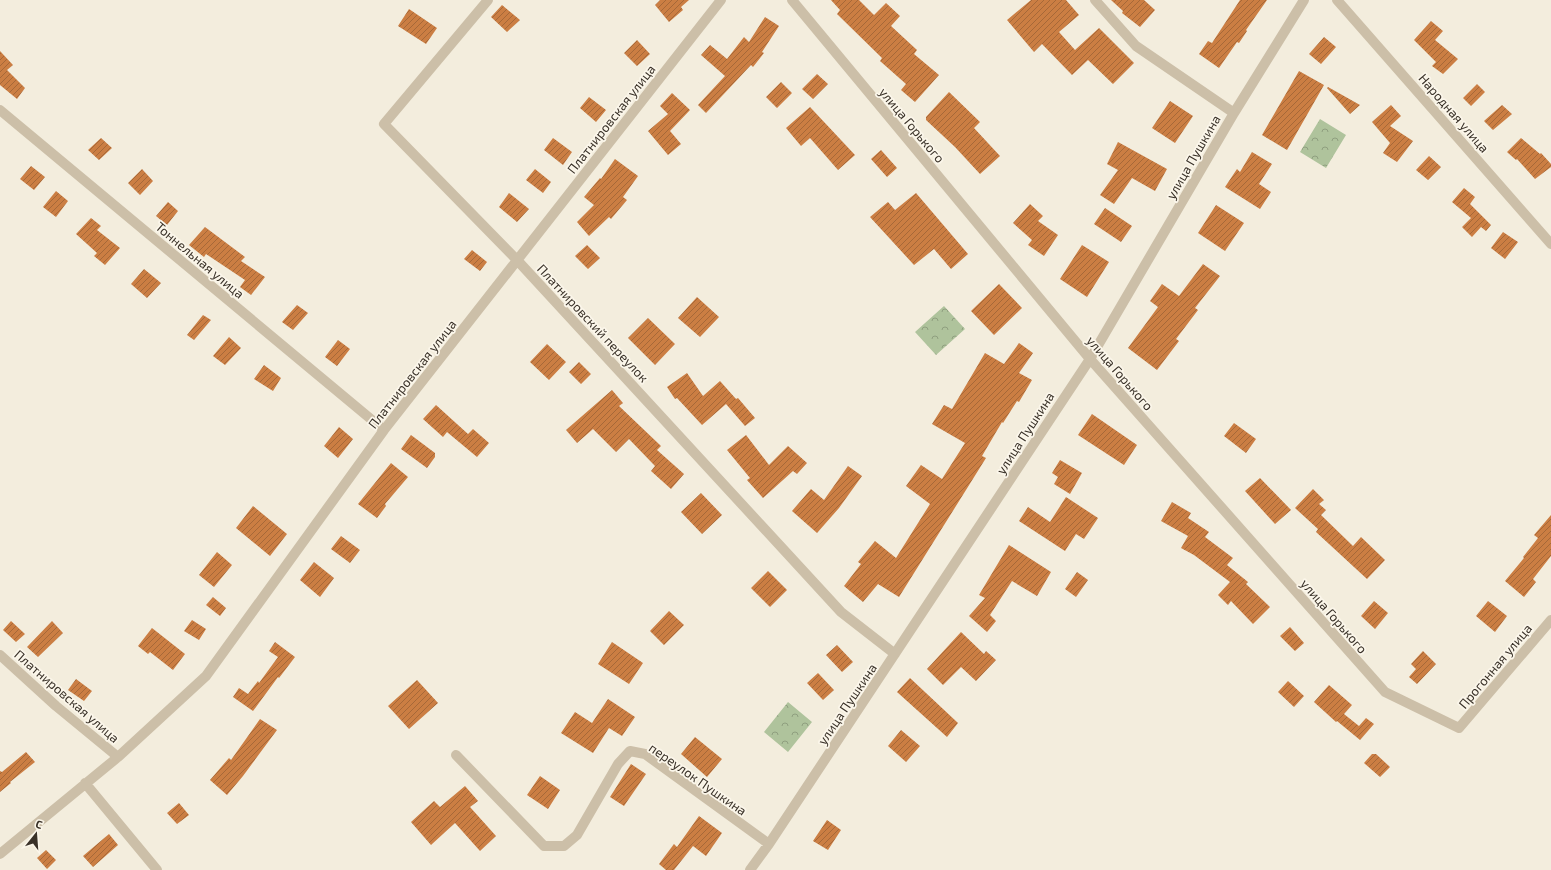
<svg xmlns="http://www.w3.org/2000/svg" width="1551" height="870" font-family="'Exo 2',sans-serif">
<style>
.forest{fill:url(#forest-crowns)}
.building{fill:url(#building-hatch)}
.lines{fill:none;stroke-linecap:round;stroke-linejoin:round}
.minor{stroke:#ccbfa8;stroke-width:10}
.labels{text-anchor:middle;stroke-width:3.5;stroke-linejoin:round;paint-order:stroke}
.street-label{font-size:13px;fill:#393128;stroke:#fbf6ea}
</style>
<defs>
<pattern id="forest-crowns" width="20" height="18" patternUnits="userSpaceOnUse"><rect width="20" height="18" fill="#afc39c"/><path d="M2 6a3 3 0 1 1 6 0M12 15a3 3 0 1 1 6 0" fill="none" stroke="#8f9f7f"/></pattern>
<pattern id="building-hatch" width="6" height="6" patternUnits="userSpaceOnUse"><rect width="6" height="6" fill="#cb7e43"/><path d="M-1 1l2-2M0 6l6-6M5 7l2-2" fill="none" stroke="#a66838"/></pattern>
</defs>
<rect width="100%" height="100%" fill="#f3eddd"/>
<path class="forest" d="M1320,119L1346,135L1326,168L1300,152Z
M944,306L965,329L936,355L915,332Z
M788,702L812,722L788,752L764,732Z"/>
<path class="building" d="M660,0H689L681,7L683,10L669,22L655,5Z
M831,0H859L874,15L886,3L900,16L891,26L917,50L914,54L939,75L915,102L901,90L906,84L880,61L882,58L837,14L840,10Z
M1031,0H1066L1079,15L1059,32L1075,50L1099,28L1134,63L1113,84L1088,60L1072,75L1042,44L1034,52L1007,20Z
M1111,0H1144L1155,10L1140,27L1122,13L1123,11Z
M1240,0H1267L1246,30L1247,31L1239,43L1237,42L1219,68L1199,54L1208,41L1212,43Z
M502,5L520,20L507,32L491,17Z
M409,9L437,28L426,44L398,26Z
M765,17L779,26L762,52L764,53L753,67L751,65L706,113L698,105L725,76L701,55L710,45L727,59L744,37L749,42Z
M1431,21L1443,31L1435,40L1458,59L1443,74L1432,66L1436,62L1414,40Z
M1324,37L1336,47L1321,64L1309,54Z
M637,40L650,54L637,66L624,53Z
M0,51L13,65L7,70L25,88L17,99L0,85Z
M1299,71L1324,85L1287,150L1262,135Z
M817,74L828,84L813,99L802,89Z
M781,82L792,93L777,108L766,97Z
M1477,84L1485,92L1471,106L1463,98Z
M1328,87L1360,105L1350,114L1327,88Z
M949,92L980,122L974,128L1000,156L980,174L955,147L926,120V117Z
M672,93L690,110L670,131L681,144L668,155L648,131L668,114L660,106Z
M589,97L606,110L596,122L580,108Z
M1170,101L1193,116L1175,143L1152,128Z
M1391,105L1401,116L1390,126L1413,141L1397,162L1383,153L1390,143L1372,122Z
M1502,105L1512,114L1493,130L1484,121Z
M810,107L855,155L838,170L810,138L801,146L786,128Z
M101,138L112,148L99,160L88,150Z
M553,138L572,152L563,165L544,150Z
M1521,138L1540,154L1541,153L1551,164V167L1535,179L1517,159L1516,160L1507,152Z
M1118,142L1167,169L1155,191L1132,178L1114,204L1100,195L1118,170L1107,164Z
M881,150L897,168L887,177L871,159Z
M1252,152L1272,164L1259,184L1271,192L1260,209L1225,187L1237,169L1240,172Z
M1429,156L1441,167L1428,180L1416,170Z
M615,159L638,176L623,197L627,200L611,219L609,217L589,236L577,222L594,205L584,197L600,178L601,179Z
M31,166L45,177L34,190L20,179Z
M142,169L153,181L140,195L128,183Z
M535,169L551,182L543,193L526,180Z
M1464,188L1475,197L1470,204L1491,225L1486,231L1481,227L1472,237L1462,227L1471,218L1452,202Z
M56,191L68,201L56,217L43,207Z
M509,193L529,209L517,222L499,207Z
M916,193L968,254L951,269L934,249L914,265L870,217L888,202L895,210Z
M168,202L178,211L167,225L156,216Z
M1030,204L1043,216L1038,221L1058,235L1044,256L1028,245L1032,240L1013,223Z
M1216,205L1244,223L1225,251L1198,233Z
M1105,208L1132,226L1121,242L1094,224Z
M91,218L101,226L97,230L120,248L105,265L94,256L97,253L76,234Z
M205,227L245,257L241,261L265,277L251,295L240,287L245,280L206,254L204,257L189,245Z
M1503,232L1518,242L1505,259L1491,248Z
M587,245L600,258L588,269L575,256Z
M1082,245L1109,262L1087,297L1060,279Z
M472,250L487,262L480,271L464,259Z
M1203,264L1220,276L1195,308L1198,310L1176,339L1179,341L1157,370L1128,348L1158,307L1150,301L1162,284L1179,296Z
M144,269L161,283L147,298L131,284Z
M999,284L1022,308L994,335L971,311Z
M697,297L719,317L700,337L678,318Z
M297,305L308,313L293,330L282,322Z
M203,315L211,320L194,340L187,335Z
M648,318L675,344L655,365L628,338Z
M229,337L241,348L225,365L213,356Z
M338,340L350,349L337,366L325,357Z
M1019,343L1033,353L1019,373L1032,380L1019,402L1017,401L1003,423L1002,422L982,456L986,458L899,597L878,584L863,602L844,586L861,564L858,562L875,541L896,558L930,504L906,486L921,465L942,479L965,443L932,424L944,405L952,409L985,353L1004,364Z
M547,344L566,362L549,380L530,362Z
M579,362L591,374L581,384L569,372Z
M264,365L281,378L273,391L254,379Z
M687,373L703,396L720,381L736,399L738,398L755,418L745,426L726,404L702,425L677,398L675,399L667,387Z
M612,390L623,403L619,406L661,446L657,450L684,474L671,489L651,471L655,466L629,439L616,452L593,429L577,443L566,430Z
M436,405L468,434L473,429L489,443L477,457L447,432L443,437L423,419Z
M1092,414L1137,445L1124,465L1078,435Z
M1234,423L1256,439L1246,453L1224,436Z
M339,427L353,439L338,458L324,446Z
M411,435L435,453V457L427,468L401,449Z
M746,435L769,465L788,446L807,463L797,474L793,471L763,498L747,480L750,478L727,450Z
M1060,460L1082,473L1070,494L1054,484L1058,477L1052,473Z
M391,463L408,477L385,504L386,506L377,518L358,504Z
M848,466L862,476L839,508L817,533L792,511L811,489L824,500Z
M1260,478L1291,510L1275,524L1245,491Z
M1313,489L1324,500L1319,504L1326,510L1321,515L1353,546L1361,537L1385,560L1367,579L1316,532L1318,529L1295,508Z
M701,493L722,515L702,534L681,512Z
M1066,497L1098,518L1084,539L1076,534L1065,551L1019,521L1028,507L1050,522Z
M1172,502L1191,513L1188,518L1209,532L1205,537L1233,558L1227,565L1248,582L1246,584L1270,607L1253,624L1231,601L1228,605L1218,595L1230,582L1194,555L1181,548L1188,536L1161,521Z
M253,506L287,534L270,556L236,528Z
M1551,515V556L1533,579L1536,582L1524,597L1505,581L1524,558L1523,557L1538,538L1534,535Z
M341,536L360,550L350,563L331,549Z
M1009,545L1051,572L1037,596L1012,581L990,615L996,621L987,632L969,616L985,598L979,595Z
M217,552L232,565L214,587L199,575Z
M314,562L334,578L320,597L300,580Z
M768,571L787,590L770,607L751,588Z
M1077,572L1088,580L1076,597L1065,589Z
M213,597L226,608L220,616L206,605Z
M1374,601L1388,613L1375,629L1361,616Z
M1488,601L1507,616L1495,632L1476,616Z
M669,611L684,625L664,645L650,631Z
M192,620L206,629L199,640L184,631Z
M11,621L25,634L16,642L3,630Z
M52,621L63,633L38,657L27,647Z
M1290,627L1304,643L1295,651L1280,636Z
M152,628L185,654L173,670L150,652L148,654L138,646Z
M961,632L984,654L986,651L996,660L976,681L961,667L943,685L927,669Z
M275,642L295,657L279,678L278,677L253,711L233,697L239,688L248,694L258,681L259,683L278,657L269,651Z
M612,642L643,663L629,684L598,664Z
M837,645L853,662L842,672L826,655Z
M1423,651L1436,664L1417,684L1409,677L1416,669L1411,664Z
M818,673L834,690L823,700L807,683Z
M910,678L958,723L947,737L897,692Z
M76,679L92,691L84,701L68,690Z
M417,680L438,703L409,729L388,706Z
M1288,681L1304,696L1294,707L1278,692Z
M1329,685L1352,705L1344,714L1359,726L1366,718L1374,724L1360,740L1337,721L1336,722L1314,702Z
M608,699L635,717L622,736L609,728L593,753L561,733L575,712L592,723Z
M260,719L277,730L243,776L227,795L210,780L229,758L231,760Z
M901,730L920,746L906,762L888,746Z
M695,737L722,759L707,777L681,754Z
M26,752L35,762L10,782L11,783L0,792V771L2,772Z
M1372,754H1376L1390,767L1380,777L1364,763Z
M631,764L646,774L624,806L610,797Z
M540,776L560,790L548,809L527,795Z
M465,786L478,801L470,807L496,836L480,851L455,823L431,845L411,822L434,801L440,807Z
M179,803L189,815L177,824L167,813Z
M699,816L722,833L706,856L693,846L674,870H666L659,864L674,844L677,847Z
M827,820L841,830L828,850L813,841Z
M109,834L118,845L93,867L83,856Z
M46,850L56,860L47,869L37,858Z"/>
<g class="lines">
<path class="minor" d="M488,0L384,124L517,260L841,612L895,654
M792,0L1090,359L1385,692L1459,728L1551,620
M1095,0L1136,46L1234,113
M1337,0L1551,244
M0,110L384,430
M0,655L56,706L118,757
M456,755L544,846H564L577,835L618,764L630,751L645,754L769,844
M85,783L157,870
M0,854L118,757L206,676L384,430L721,0
M750,870L769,844L1090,359L1234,113L1304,0"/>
</g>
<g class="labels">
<g class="street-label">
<text transform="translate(1454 113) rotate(49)" y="5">Народная улица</text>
<text transform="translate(611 119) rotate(-52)" y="5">Платнировская улица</text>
<text transform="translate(912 125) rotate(50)" y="5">улица Горького</text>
<text transform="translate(1193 157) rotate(-60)" y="5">улица Пушкина</text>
<text transform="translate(200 260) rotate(40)" y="5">Тоннельная улица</text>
<text transform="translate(593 323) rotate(47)" y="5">Платнировский переулок</text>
<text transform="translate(1120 373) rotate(49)" y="5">улица Горького</text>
<text transform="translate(412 374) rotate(-52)" y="5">Платнировская улица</text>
<text transform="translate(1025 433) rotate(-57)" y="5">улица Пушкина</text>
<text transform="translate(1334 616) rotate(49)" y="5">улица Горького</text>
<text transform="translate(1495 666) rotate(-50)" y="5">Прогонная улица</text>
<text transform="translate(67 696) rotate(41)" y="5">Платнировская улица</text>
<text transform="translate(847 704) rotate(-56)" y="5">улица Пушкина</text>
<text transform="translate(698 779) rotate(35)" y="5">переулок Пушкина</text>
</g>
</g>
<g transform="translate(36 834) rotate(17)" stroke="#fbf6ea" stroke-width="3" paint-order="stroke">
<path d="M0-3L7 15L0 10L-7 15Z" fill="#393128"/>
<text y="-6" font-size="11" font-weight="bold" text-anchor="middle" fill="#393128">С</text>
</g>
</svg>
